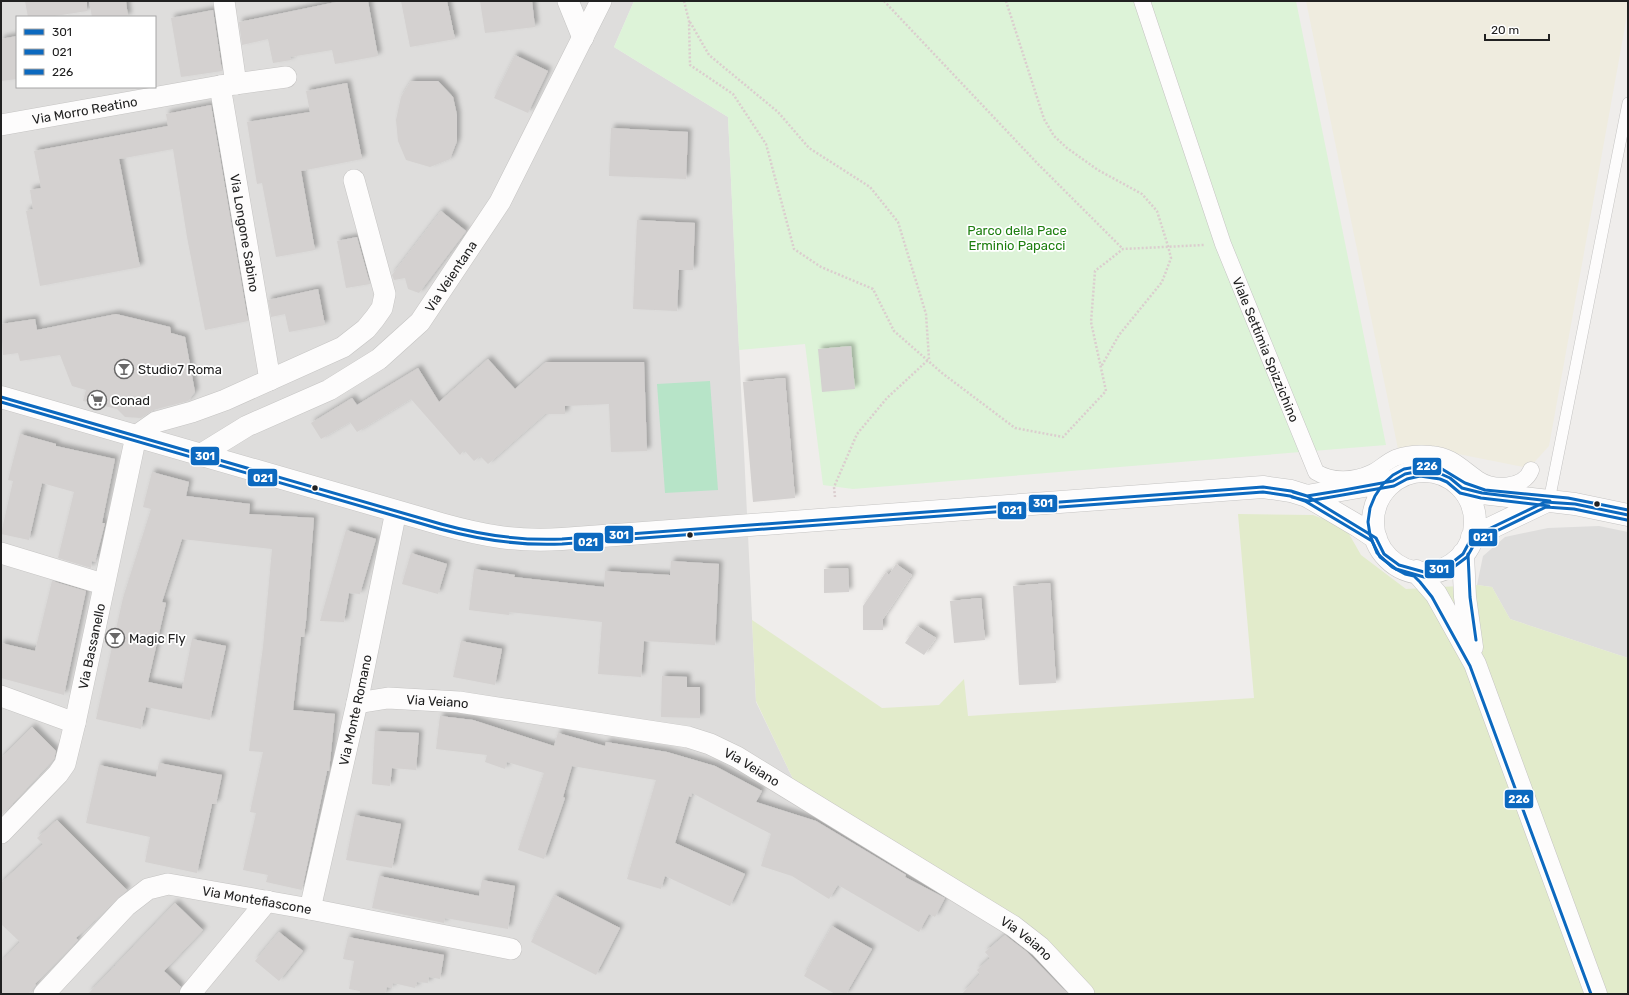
<svg xmlns="http://www.w3.org/2000/svg" width="1629" height="995" font-family="Rubik,sans-serif">
<style>
.residential{fill:#dedddc;fill-rule:evenodd}
.farmland{fill:#efecdf}
.grass{fill:#e2ebcb}
.park{fill:#ddf3d8}
.pitch{fill:#b7e4c8}
.building{fill:#d4d1d0;filter:url(#shadow)}
.lines{fill:none;stroke-linecap:round;stroke-linejoin:round}
.service-casing{stroke:#c5c4c3;stroke-width:12}
.pedestrian-casing{stroke:#c5c4c3;stroke-width:17}
.minor-casing{stroke:#c5c4c3;stroke-width:22}
.tertiary-casing{stroke:#c5c4c3;stroke-width:23}
.path{stroke:#dbcdce;stroke-width:2.5;stroke-dasharray:2 2;stroke-linecap:butt}
.service{stroke:#fdfcfc;stroke-width:11}
.pedestrian{stroke:#fdfcfc;stroke-width:16}
.minor{stroke:#fdfcfc;stroke-width:21}
.tertiary{stroke:#fdfcfc;stroke-width:22}
.bus-1-casing{stroke:#fff;stroke-width:6}
.bus-2-casing{stroke:#fff;stroke-width:6}
.bus-3-casing{stroke:#fff;stroke-width:6}
.bus-1{stroke:#0c69bf;stroke-width:3}
.bus-2{stroke:#0c69bf;stroke-width:3}
.bus-3{stroke:#0c69bf;stroke-width:3}
.bus-dot{fill:#212121;stroke:#fff;stroke-width:1.5}
.labels{text-anchor:middle;stroke-width:3.5;stroke-linejoin:round;paint-order:stroke}
.street-label{font-size:13px;fill:#212121;stroke:#fff}
.park-label{font-size:13px;fill:#1e7f10;stroke:#fff}
.poi-label{font-size:13px;fill:#212121;stroke:#fff;text-anchor:start}
.line-badge{stroke:#fff;stroke-width:1.5}
.badge-label{font-size:11px;text-anchor:middle;font-weight:bold;fill:#fff}
</style>
<defs>
<filter id="shadow"><feDropShadow dx="3.5" dy="-3.5" stdDeviation="2" flood-color="#0004"/></filter>
</defs>
<rect width="100%" height="100%" fill="#efedeb"/>
<path class="residential" d="M1,1H634L614,47L728,117L756,702L793,779L1095,994H1ZM17,17H155V87H17Z
M1599,526L1628,532V658L1510,619L1492,587L1477,585L1483,556L1505,537L1548,528Z"/>
<path class="farmland" d="M1306,1H1628V10L1549,446L1529,468L1448,452L1398,449Z"/>
<path class="grass" d="M1238,514L1313,515L1345,527L1361,555L1406,589L1477,585L1492,587L1510,619L1628,658V994H1094L1016,916L793,779L756,701L752,620L882,708L939,705L964,679L968,716L1254,698Z"/>
<path class="park" d="M634,1H1296L1386,445L853,489L823,485L805,344L739,350L728,117L614,47Z"/>
<path class="pitch" d="M710,381L718,490L665,493L657,384Z"/>
<path class="building" d="M25,1H87V11L48,17H28Z
M89,1H126L128,17H92Z
M341,1H368L378,56L335,64L332,50L290,57L291,60L273,63L268,39L242,45L239,22Z
M401,1H447L455,39L410,47Z
M480,1H532L535,27L485,33Z
M213,10L222,71L181,77L171,18Z
M17,36V79L1,81V39Z
M515,55L548,71L528,113L494,98Z
M411,81H438L453,97L457,115V141L450,159L430,167L406,160L398,141L396,120L401,97Z
M347,83L362,159L301,171L315,250L276,257L262,183L257,184L247,122L310,112L306,91Z
M211,105L248,321L205,330L187,237L173,149L119,159L140,267L40,286L26,211L33,209L30,190L41,188L34,151L168,126L166,114Z
M611,128L688,132L686,179L609,176Z
M441,211L466,231L419,293L408,289L405,278L394,280L392,275Z
M637,220L695,223L693,270H679L677,311L633,309Z
M357,237L370,284L346,288L337,241Z
M318,289L325,325L289,332L285,314L271,317L268,300Z
M116,314L170,327L171,333L185,337L195,392L188,401L153,410L141,418L125,417L117,409L83,401L86,390L72,386L60,355L20,361L18,353L3,355L1,324L35,319L37,330Z
M851,346L855,389L822,392L818,349Z
M488,359L515,389L546,362H644L647,451L611,452L609,404L565,406V414H545L488,464L480,456L474,461L464,450L460,455L411,399L357,432L350,422L321,439L311,423L352,398L357,405L418,368L439,402Z
M785,378L795,498L753,502L743,382Z
M20,434L56,444V446L115,459L102,523H105L95,562L92,561L91,568L58,558L74,492L42,483L29,540L1,534L13,481L8,480Z
M152,472L189,482L186,496L250,504L249,514L314,518L306,621L304,637H301L293,710L335,714L329,771H327L302,890L266,882L268,875L243,870L256,813L250,812L263,752L249,751L263,647L272,549L182,539L162,602L166,603L148,682L182,689L192,639L226,646L210,720L146,707L141,729L96,719L123,598L151,509L143,507Z
M346,530L376,539L360,594L349,593L344,622L320,621Z
M411,553L447,564L438,594L402,584Z
M671,561L719,564L715,645L644,641L641,677L598,674L602,622L509,612V615L469,610L474,569L515,575L514,577L604,587L605,571L670,575Z
M896,564L912,575L883,619V630H863V606L886,572L889,575Z
M848,568L849,592L824,593V569Z
M52,581L86,591L64,695L1,678V643L35,651Z
M1050,583L1056,683L1019,685L1013,586Z
M981,598L985,640L954,643L950,601Z
M917,626L936,638L924,655L905,643Z
M461,641L502,649L495,685L453,677Z
M662,676L687,677V687H700V718L661,717Z
M440,716L473,720L554,746L558,733L605,746L606,742L667,752L715,766L762,791L756,802L816,821L906,875L905,877L945,898L935,917L929,914L919,932L838,885L829,899L792,876L761,866L771,834L692,793L691,797L689,796L675,843L745,874L730,906L665,876L661,889L627,879L656,780L572,766L563,797L565,798L544,859L518,850L544,773L507,762L505,769L485,762L487,755L436,749Z
M32,727L56,751L54,759L1,816V758Z
M375,731L419,733L416,770L392,768L390,786L372,784Z
M159,763L222,775L216,804H212L197,873L145,862L150,837L86,823L99,765L156,777Z
M355,815L401,824L392,868L346,860Z
M57,820L127,890L76,938L78,940L35,984L36,985L28,994H1V962L20,942L1,924V883L43,844L37,838Z
M379,876L479,896L482,880L515,886L508,929L445,918L444,923L372,908Z
M555,895L620,928L596,975L531,942Z
M175,903L203,930L164,971L181,987L178,994H88Z
M832,926L872,949L846,994H835L804,976Z
M279,932L303,951L279,981L255,961Z
M1005,935L1027,952L1068,994H962L980,974L977,970L990,958L985,952Z
M348,937L444,955L440,979L429,977L428,983L417,982L415,988L393,983L392,988L387,987L385,994H360V991L349,989L354,961L343,959Z"/>
<g class="lines">
<defs>
<path id="service" d="M1549,501L1628,103"/>
<g id="pedestrian">
<path id="s1" d="M1142,1L1223,244L1316,472C1332,482 1354,481 1371,473C1380,469 1386,462 1395,458C1406,454 1419,453 1431,454C1451,455 1462,468 1478,479C1493,489 1524,489 1531,470"/>
</g>
<g id="minor">
<path d="M224,1L236,84"/>
<path d="M568,1L583,38"/>
<path id="s2" d="M220,86L270,380"/>
<path id="s3" d="M1,125L220,86L286,77"/>
<path id="s4" d="M200,455L247,426L329,390L379,359L420,322L500,202L601,1"/>
<path d="M1,553L103,584"/>
<path d="M1,696L75,723"/>
<path id="s5" d="M357,703L388,698L459,702L688,737L710,744L737,757L1013,926L1040,947L1084,994"/>
<path id="s6" d="M1,833L58,774L65,764L75,723L136,436L156,422L192,412L225,400L343,347L366,329L375,318L382,308L385,294L354,180"/>
<path id="s7" d="M310,909L357,703L396,511"/>
<path id="s8" d="M44,994L126,906L148,889L168,884L310,909L511,949"/>
<path d="M190,994L267,901"/>
</g>
<path id="tertiary" d="M1,397L441,524C484,536 517,542 562,539L1263,487L1291,491L1307,496L1358,526L1376,538
M1373 522a51 51 0 1 1 102 0a51 51 0 1 1-102 0Z
M1462,488L1482,493L1575,504L1628,515
M1307,496L1393,481
M1472,537L1545,502
M1463,554L1465,597L1472,647
M1416,571L1436,594L1475,664L1596,994"/>
</defs>
<use href="#service" class="service-casing"/>
<use href="#pedestrian" class="pedestrian-casing"/>
<use href="#minor" class="minor-casing"/>
<use href="#tertiary" class="tertiary-casing"/>
<path class="path" d="M684,1L689,21L690,65L733,94L766,144L794,249L821,267L873,289L894,331L942,373L1015,428L1063,437L1106,391L1091,322L1095,271L1123,249L1204,245
M884,1L1037,163L1123,249
M1006,1L1044,119L1054,136L1067,148L1098,170L1142,194L1157,211L1168,246L1171,258L1162,282L1119,335L1101,367
M690,22L709,55L778,112L809,148L870,187L898,222L926,314L929,359
M835,497L834,487L857,434L887,398L928,360"/>
<use href="#service" class="service"/>
<use href="#pedestrian" class="pedestrian"/>
<use href="#minor" class="minor"/>
<use href="#tertiary" class="tertiary"/>
<defs>
<path id="bus-1" d="M1,397L441,524C481,535 520,541 562,539L1263,487L1291,491L1307,496L1376,538L1384,554L1399,565L1424,572H1432L1449,565L1463,554L1472,537L1545,502L1575,504L1628,515
M1293,492L1307,496L1344,490L1393,481L1405,474L1420,471L1441,474L1450,478L1462,488L1482,493L1550,501"/>
<path id="bus-2" d="M1,402L440,529C481,540 520,546 562,544L1263,492L1290,496L1305,501L1372,541L1380,557L1396,569L1424,577H1433L1451,569L1467,557L1476,541L1546,507L1574,509L1627,520
M1292,497L1308,501L1394,486L1407,479L1420,476L1440,479L1447,482L1460,493L1481,498L1549,506"/>
<path id="bus-3" d="M1468,554L1470,597L1476,640
M1591,994L1470,666L1432,597L1420,582L1414,576L1405,574L1392,567L1377,553L1370,535L1368,522L1370,508L1375,496L1383,484L1393,475L1404,469L1423,466L1442,469L1465,483L1485,490L1568,498L1628,510"/>
</defs>
<use href="#bus-1" class="bus-1-casing"/>
<use href="#bus-2" class="bus-2-casing"/>
<use href="#bus-3" class="bus-3-casing"/>
<use href="#bus-1" class="bus-1"/>
<use href="#bus-2" class="bus-2"/>
<use href="#bus-3" class="bus-3"/>
</g>
<defs>
<symbol id="bar-ring" viewBox="-11 -11 22 22"><circle r="9.5" fill="#fff" stroke="#696868" stroke-width="1.5"/><path d="M-6-5H6L.8 .8V4.5H3.5V6h-7V4.5H-.8V.8Z" fill="#696868"/></symbol>
<symbol id="supermarket-ring" viewBox="-11 -11 22 22"><circle r="9.5" fill="#fff" stroke="#696868" stroke-width="1.5"/><path d="M-6-5.5h2.5l.6 2H6L4.5 2H-2.5L-4.4-4H-6ZM-1.5 3.2a1.3 1.3 0 1 0 .1 0ZM3 3.2a1.3 1.3 0 1 0 .1 0Z" fill="#696868"/></symbol>
</defs>
<g fill-rule="evenodd">
<use href="#bar-ring" x="113" y="358" width="22" height="22"/>
<use href="#supermarket-ring" x="86" y="389" width="22" height="22"/>
<use href="#bar-ring" x="104" y="627" width="22" height="22"/>
</g>
<g class="bus-dot">
<circle cx="315" cy="488" r="3.5"/>
<circle cx="1597" cy="504" r="3.5"/>
<circle cx="690" cy="535" r="3.5"/>
</g>
<g class="labels">
<g class="street-label">
<text dy="5" stroke="none"><textPath href="#s3" startOffset="85">Via Morro Reatino</textPath></text>
<text dy="5" stroke="none"><textPath href="#s2" startOffset="149">Via Longone Sabino</textPath></text>
<text dy="5" stroke="none"><textPath href="#s4" startOffset="314">Via Veientana</textPath></text>
<text dy="5" stroke="none"><textPath href="#s1" startOffset="370">Viale Settimia Spizzichino</textPath></text>
<text dy="5" stroke="none"><textPath href="#s6" startOffset="215">Via Bassanello</textPath></text>
<text dy="5" stroke="none"><textPath href="#s5" startOffset="81">Via Veiano</textPath></text>
<text dy="5" stroke="none"><textPath href="#s7" startOffset="204">Via Monte Romano</textPath></text>
<text dy="5" stroke="none"><textPath href="#s5" startOffset="405">Via Veiano</textPath></text>
<text dy="5" stroke="none"><textPath href="#s8" startOffset="259">Via Montefiascone</textPath></text>
<text dy="5" stroke="none"><textPath href="#s5" startOffset="729">Via Veiano</textPath></text>
</g>
<g class="park-label">
<text x="1017" y="235">Parco della Pace<tspan x="1017" dy="15">Erminio Papacci</tspan></text>
</g>
<g class="poi-label">
<text x="138" y="374">Studio7 Roma</text>
<text x="111" y="405">Conad</text>
<text x="129" y="643">Magic Fly</text>
</g>
</g>
<g class="line-badge">
<rect x="190" y="446" width="30" height="20" rx="4" fill="#0c69bf"/>
<rect x="1412" y="457" width="30" height="19" rx="4" fill="#0c69bf"/>
<rect x="247" y="468" width="31" height="19" rx="4" fill="#0c69bf"/>
<rect x="1028" y="494" width="30" height="19" rx="4" fill="#0c69bf"/>
<rect x="997" y="501" width="30" height="19" rx="4" fill="#0c69bf"/>
<rect x="604" y="525" width="30" height="19" rx="4" fill="#0c69bf"/>
<rect x="1468" y="528" width="30" height="19" rx="4" fill="#0c69bf"/>
<rect x="573" y="532" width="31" height="20" rx="4" fill="#0c69bf"/>
<rect x="1424" y="559" width="31" height="20" rx="4" fill="#0c69bf"/>
<rect x="1504" y="789" width="30" height="20" rx="4" fill="#0c69bf"/>
</g>
<g class="badge-label">
<text x="205" y="460">301</text>
<text x="1427" y="470">226</text>
<text x="263" y="482">021</text>
<text x="1043" y="507">301</text>
<text x="1012" y="514">021</text>
<text x="619" y="539">301</text>
<text x="1483" y="541">021</text>
<text x="588" y="546">021</text>
<text x="1439" y="573">301</text>
<text x="1519" y="803">226</text>
</g>
<rect width="1629" height="995" fill="none" stroke="#212121" stroke-width="4"/>
<rect x="16" y="16" width="140" height="72" fill="#ffffff" stroke="#a6a6a6"/>
<rect x="24" y="29" width="20" height="6" fill="#0c69bf" stroke="#a6a6a6"/>
<text x="52" y="36" font-size="12" fill="#212121">301</text>
<rect x="24" y="49" width="20" height="6" fill="#0c69bf" stroke="#a6a6a6"/>
<text x="52" y="56" font-size="12" fill="#212121">021</text>
<rect x="24" y="69" width="20" height="6" fill="#0c69bf" stroke="#a6a6a6"/>
<text x="52" y="76" font-size="12" fill="#212121">226</text>
<path d="M1485 34v6h64v-6" fill="none" stroke="#212121" stroke-width="2"/>
<text x="1491" y="34" font-size="12" fill="#212121" stroke="#ffffff" stroke-width="3" paint-order="stroke">20 m</text>
</svg>
